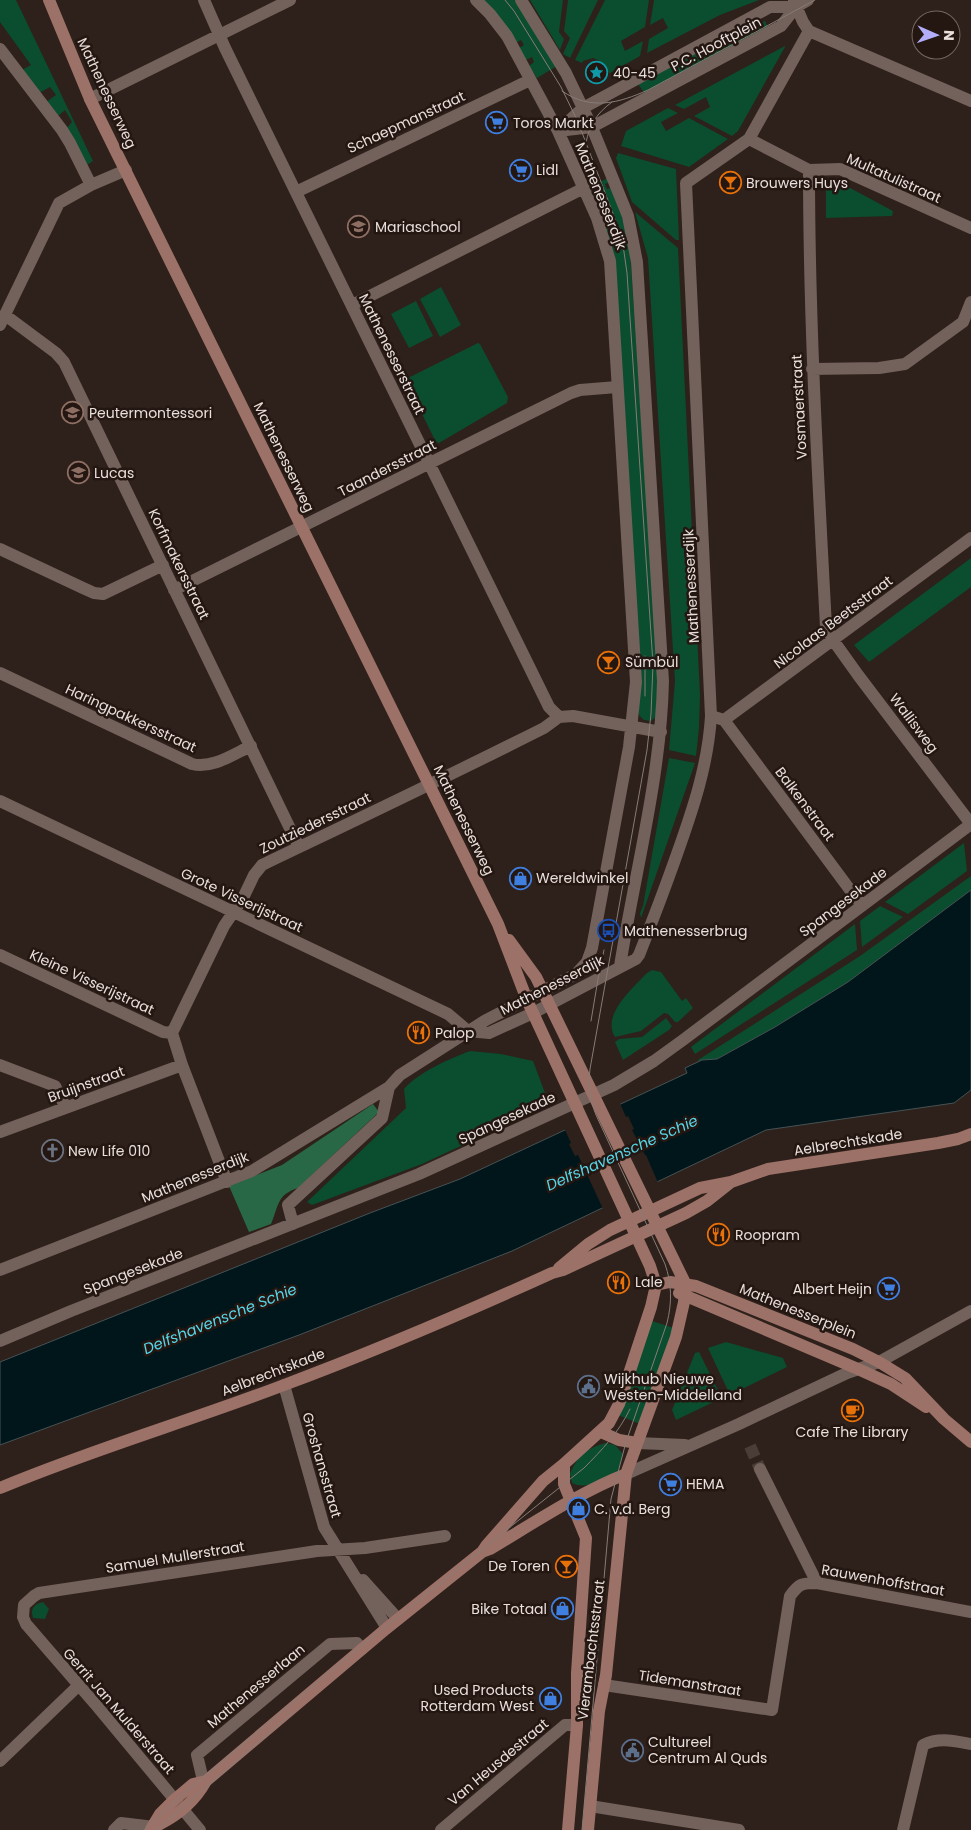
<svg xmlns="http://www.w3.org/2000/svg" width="971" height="1830" font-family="Poppins,sans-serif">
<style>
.green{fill:#0b4d2f}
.forest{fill:#286847}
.water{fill:#00161a;stroke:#465254}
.pier{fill:#2e201a}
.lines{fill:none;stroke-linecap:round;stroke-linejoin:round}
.street-tunnel{stroke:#4a3d37;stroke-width:12;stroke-dasharray:12 6;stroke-linecap:butt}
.street{stroke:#73615b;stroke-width:12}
.secondary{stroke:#9c7167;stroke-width:12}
.tram{stroke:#887c77;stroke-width:1}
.labels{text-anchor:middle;stroke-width:5;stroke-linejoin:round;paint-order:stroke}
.street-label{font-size:14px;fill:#e9dfdb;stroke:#241611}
.poi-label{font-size:14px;fill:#e9dfdb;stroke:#241611;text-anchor:start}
.water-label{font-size:15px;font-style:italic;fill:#55d6e9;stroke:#241611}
</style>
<rect width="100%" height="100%" fill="#2e201a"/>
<path class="green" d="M0,0H16L93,161L87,165L66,129L72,122L65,110L57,117L46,102L56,95L50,87L39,93L22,70L31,65L0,22Z
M483,0H515L557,66L537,78L529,66L534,62L532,57L526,60L519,48L524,45L521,40L516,43Z
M530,0H563L559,32L564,39L560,50Z
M568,0H598L570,58L563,54L570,38L564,31Z
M605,0H649L645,27L621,41L625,51L643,41L640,56L610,73L608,72L606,75H605L606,72L602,70L603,67L602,62L593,58L583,61L582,63L575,60Z
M654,0H759L720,15L647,53L649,39L668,28L663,18L650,25Z
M765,21L768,28L645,94L638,84L745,27L747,30Z
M785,46V47L738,131L732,136L694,116L710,107L706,97L684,109L675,105Z
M668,108L678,113L661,122L666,131L689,118L728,139L689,167L621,146L626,131Z
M618,153L676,169L679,240H676L632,202L616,158Z
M608,178L610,182L605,184L607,189L613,187L629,237L659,684L656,717L651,721L644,720L639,715L615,263L589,187Z
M841,183L893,211L892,216L826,218V188Z
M635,212L678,248L700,695L699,728L696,756L669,750L675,681L648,258Z
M441,287L461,325L440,337L420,299Z
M416,301L433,336L409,348L391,314Z
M478,343L480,344L508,397L507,403L439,443L436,442L406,382V379Z
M971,558V587L869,662L854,645Z
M669,758L695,763L641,918L640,913L643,906Z
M964,843L967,871L908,914L885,902Z
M971,876V890L848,982L775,1027L728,1053L717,1059L699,1062L698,1060L860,956Z
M880,906L903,917L862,947L860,921Z
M855,924L857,950L695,1054L691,1047Z
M652,970L661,972L682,1001L686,998L693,1008L678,1022H675L668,1014L664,1013L641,1031L615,1037C601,1015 633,988 647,973Z
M666,1018L672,1026L669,1030L623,1060L615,1042L619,1039L642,1037Z
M470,1051L501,1054L533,1061L548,1101L544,1107L422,1164L312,1205L307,1202L406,1108L404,1089C419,1072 449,1059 470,1051Z
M652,1321L674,1328L640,1424L618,1415Z
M726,1342L783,1358L787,1367L730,1395L708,1348Z
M699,1352L722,1398L676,1420L672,1410L695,1353Z
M605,1443L615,1445L623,1454L618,1471C604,1478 588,1491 572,1483L570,1474C578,1455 586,1449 605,1443Z
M43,1602L49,1609L45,1619L33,1618C30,1609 34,1604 43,1602Z"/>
<path class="forest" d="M373,1104L379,1112L298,1188C276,1195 279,1206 271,1224L249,1232L229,1186L282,1165Z"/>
<path class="water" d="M971,890V1090L954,1103L766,1130L512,1251L299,1335L0,1445V1362L370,1213L460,1179L687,1073L685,1068L702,1060L717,1059L728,1053L775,1027L848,982Z"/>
<path class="pier" d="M619,1101L626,1117L628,1116L634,1129L632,1130L645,1155H646L659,1185L604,1211L578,1155L575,1156L569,1144L571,1143L564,1128Z"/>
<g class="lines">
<path class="street-tunnel" d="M750,1446L760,1469"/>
<path class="street" d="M204,0L225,48L549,707L559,717
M521,0L566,73L591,125L628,216L637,262L663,681C661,777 635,871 620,966
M794,1L803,22L809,31L971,101
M0,49L62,130L70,143L91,185
M90,99L290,0
M558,131L592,127L781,26L796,7L808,0
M558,131L583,108L770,7H796
M749,139L809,170L840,169L971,228
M809,170C809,323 818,475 826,627L833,640L858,675L971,824
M296,192L530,80
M352,305L584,188
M5,315L56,353L64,362L299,847
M0,325L59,203L91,185L126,170
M812,369L879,368L905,364L963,322L971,302
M0,549L83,588L94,593L103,594L163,565
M174,590L571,393L580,390L617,387
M0,673L192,764C212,769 232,755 251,746
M711,716L724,720L971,538
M559,717L573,716L661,732
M724,720L862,906
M0,801L448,1014L468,1031
M0,955L163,1032L172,1033
M468,1031L489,1033L533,1013L636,959L639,955C652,922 665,888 677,854C693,809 708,765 711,716L686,183L749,139L809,31
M0,1065L55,1086L66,1108
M0,1132L182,1065
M227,1182L182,1065L172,1033L224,926L243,898L254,875L262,865C356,820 451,775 544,728L559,717
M293,1224L288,1205L382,1118L389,1087
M0,1270L252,1171L389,1087L400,1075L486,1020L576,974L587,962L592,948L629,747L636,682L610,261L597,218L558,131L507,36L490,14L476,0
M0,1341L71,1311L419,1174L614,1085L654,1061L683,1040L971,824
M284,1385L324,1527L387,1628
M637,1443L685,1445
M760,1469L817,1583
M626,1474L739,1424L847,1373L879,1362L971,1311
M363,1580L398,1619
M604,1685L772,1710L790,1596C799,1584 801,1583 817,1583L971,1612
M0,1761L78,1686
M206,1781L202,1776L197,1755L330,1644L357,1643L362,1649
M590,1806L739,1830
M114,1830L121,1823L154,1827V1830
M200,1830L96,1705L26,1624L23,1617L24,1605L34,1596L39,1593L317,1551L365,1548L445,1536
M441,1830L565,1725H577
M903,1830L923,1745C939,1737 954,1741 971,1744"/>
<path class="secondary" d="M49,0L90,99L498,924L527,1000L650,1266L656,1285L651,1307L619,1404L609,1423L564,1464L543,1481L486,1546L482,1552
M509,940L536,977L685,1283L684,1302L676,1337L626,1474L606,1675L599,1711L588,1830
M559,1268L588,1244L610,1230L700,1188L731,1182L768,1169L938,1143L958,1139L971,1134
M656,1285L670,1282L696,1286L853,1349L879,1362L905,1378L944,1419L971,1442
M679,1293L858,1369L891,1384L926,1407
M601,1432L619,1440L637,1443
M564,1464V1484L586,1538L577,1673V1725L568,1830
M0,1488C93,1449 190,1421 284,1385C375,1351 464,1313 552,1273L563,1270L686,1213L707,1201L731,1182
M154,1827C176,1817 194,1803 206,1781L387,1628L482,1552L490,1549C532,1524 580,1492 626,1474
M151,1829L160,1814L174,1800L193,1784L206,1781"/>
<path class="tram" d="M505,0L514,11L561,87L578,122L617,224L623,245L627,273L653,664L651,714L647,750L590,1069C588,1086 590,1100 596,1115L665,1264C672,1284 672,1303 667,1323L626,1442L611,1499L582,1830
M562,91C591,111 619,103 648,90L815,0
M586,143C589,125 597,113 612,102
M645,696V656
M591,1021L598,979L604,950
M144,1830L175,1801L360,1647L584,1468C602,1450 619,1432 630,1409
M157,1830L293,1712"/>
</g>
<defs>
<symbol id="sight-ring" viewBox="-11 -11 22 22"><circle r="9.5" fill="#241611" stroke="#0f9aa8" stroke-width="1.5"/><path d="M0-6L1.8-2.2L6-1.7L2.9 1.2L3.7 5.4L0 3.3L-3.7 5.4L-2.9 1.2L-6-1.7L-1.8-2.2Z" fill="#0f9aa8"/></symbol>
<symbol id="supermarket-ring" viewBox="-11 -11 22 22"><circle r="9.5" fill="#241611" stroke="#3f7fe0" stroke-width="1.5"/><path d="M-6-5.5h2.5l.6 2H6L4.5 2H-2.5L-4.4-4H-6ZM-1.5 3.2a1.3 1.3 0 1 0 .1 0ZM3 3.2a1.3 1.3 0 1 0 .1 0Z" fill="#3f7fe0"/></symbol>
<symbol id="bar-ring" viewBox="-11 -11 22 22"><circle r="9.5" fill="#241611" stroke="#e8710a" stroke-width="1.5"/><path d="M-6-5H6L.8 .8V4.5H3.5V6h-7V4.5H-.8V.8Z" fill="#e8710a"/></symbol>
<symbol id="school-ring" viewBox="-11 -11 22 22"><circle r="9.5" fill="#241611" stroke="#8d6e63" stroke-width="1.5"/><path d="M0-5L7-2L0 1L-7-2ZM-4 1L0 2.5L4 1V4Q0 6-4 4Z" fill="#8d6e63"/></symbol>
<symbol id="shop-ring" viewBox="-11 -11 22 22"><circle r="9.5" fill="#241611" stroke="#3f7fe0" stroke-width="1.5"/><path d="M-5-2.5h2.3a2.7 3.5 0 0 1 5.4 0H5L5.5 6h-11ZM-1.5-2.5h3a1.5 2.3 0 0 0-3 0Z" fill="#3f7fe0"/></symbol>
<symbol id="bus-ring" viewBox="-11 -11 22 22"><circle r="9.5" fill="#241611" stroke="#1a4fb4" stroke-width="1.5"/><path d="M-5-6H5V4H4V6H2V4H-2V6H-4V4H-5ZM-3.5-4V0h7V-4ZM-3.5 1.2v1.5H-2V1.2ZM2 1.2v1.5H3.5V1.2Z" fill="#1a4fb4"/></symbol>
<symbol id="restaurant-ring" viewBox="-11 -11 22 22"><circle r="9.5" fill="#241611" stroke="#e8710a" stroke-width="1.5"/><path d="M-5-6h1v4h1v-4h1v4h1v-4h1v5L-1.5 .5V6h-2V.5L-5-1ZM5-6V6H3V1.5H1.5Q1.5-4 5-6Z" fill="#e8710a"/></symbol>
<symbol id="church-ring" viewBox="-11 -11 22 22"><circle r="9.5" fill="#241611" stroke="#6b7280" stroke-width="1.5"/><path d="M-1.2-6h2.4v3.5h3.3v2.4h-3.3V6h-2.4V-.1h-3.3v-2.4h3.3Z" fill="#6b7280"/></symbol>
<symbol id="civic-ring" viewBox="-11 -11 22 22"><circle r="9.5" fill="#241611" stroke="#5c6f8a" stroke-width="1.5"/><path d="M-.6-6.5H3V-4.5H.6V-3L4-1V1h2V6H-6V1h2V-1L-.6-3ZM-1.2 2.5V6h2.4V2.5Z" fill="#5c6f8a"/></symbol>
<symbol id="cafe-ring" viewBox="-11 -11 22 22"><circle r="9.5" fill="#241611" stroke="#e8710a" stroke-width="1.5"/><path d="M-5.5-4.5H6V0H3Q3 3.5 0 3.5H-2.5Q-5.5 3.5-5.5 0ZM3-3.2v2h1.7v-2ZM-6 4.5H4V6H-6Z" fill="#e8710a"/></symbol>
</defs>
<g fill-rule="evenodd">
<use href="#sight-ring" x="584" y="60" width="25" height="25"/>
<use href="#supermarket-ring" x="484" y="110" width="25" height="25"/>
<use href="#supermarket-ring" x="508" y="158" width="25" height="25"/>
<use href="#bar-ring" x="718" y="170" width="25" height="25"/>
<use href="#school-ring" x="346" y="214" width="25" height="25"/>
<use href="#school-ring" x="60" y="400" width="25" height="25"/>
<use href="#school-ring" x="66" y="460" width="25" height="25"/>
<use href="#bar-ring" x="596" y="650" width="25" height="25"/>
<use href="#shop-ring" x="508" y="866" width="25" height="25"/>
<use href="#bus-ring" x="596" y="918" width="25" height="25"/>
<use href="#restaurant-ring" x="406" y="1020" width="25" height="25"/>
<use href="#church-ring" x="40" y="1138" width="25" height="25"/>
<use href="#restaurant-ring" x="706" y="1222" width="25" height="25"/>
<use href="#restaurant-ring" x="606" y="1270" width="25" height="25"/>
<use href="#supermarket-ring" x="876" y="1276" width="25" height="25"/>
<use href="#civic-ring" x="576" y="1374" width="25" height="25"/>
<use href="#cafe-ring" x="840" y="1398" width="25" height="25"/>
<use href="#supermarket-ring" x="658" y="1472" width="25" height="25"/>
<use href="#shop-ring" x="566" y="1496" width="25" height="25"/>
<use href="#bar-ring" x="554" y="1554" width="25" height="25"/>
<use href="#shop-ring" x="550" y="1596" width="25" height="25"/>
<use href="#shop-ring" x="538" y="1686" width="25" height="25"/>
<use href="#civic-ring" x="620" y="1738" width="25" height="25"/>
</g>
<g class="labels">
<g class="street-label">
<text transform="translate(716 44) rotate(-28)" y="5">P.C. Hooftplein</text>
<text transform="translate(107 93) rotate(65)" y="5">Mathenesserweg</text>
<text transform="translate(406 122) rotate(-25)" y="5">Schaepmanstraat</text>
<text transform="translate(894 178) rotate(24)" y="5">Multatulistraat</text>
<text transform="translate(601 196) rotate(68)" y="5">Mathenesserdijk</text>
<text transform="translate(392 354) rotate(64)" y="5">Mathenesserstraat</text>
<text transform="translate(799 407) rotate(-93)" y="5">Vosmaerstraat</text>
<text transform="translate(284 457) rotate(64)" y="5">Mathenesserweg</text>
<text transform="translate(387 468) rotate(-27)" y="5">Taandersstraat</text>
<text transform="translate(179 564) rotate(64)" y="5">Korfmakersstraat</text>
<text transform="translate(691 586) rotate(-93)" y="5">Mathenesserdijk</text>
<text transform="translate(833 622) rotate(-37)" y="5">Nicolaas Beetsstraat</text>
<text transform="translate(131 718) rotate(25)" y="5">Haringpakkersstraat</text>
<text transform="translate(914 723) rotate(53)" y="5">Wallisweg</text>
<text transform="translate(805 804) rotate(53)" y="5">Balkenstraat</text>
<text transform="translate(464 820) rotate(64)" y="5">Mathenesserweg</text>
<text transform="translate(315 823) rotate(-26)" y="5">Zoutziedersstraat</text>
<text transform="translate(242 900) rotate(25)" y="5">Grote Visserijstraat</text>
<text transform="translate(843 902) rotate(-37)" y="5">Spangesekade</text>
<text transform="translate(92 982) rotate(25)" y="5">Kleine Visserijstraat</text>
<text transform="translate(552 985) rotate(-27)" y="5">Mathenesserdijk</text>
<text transform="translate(86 1084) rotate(-20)" y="5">Bruijnstraat</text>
<text transform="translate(507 1118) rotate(-25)" y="5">Spangesekade</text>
<text transform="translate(848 1142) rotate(-9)" y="5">Aelbrechtskade</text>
<text transform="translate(195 1177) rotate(-22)" y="5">Mathenesserdijk</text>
<text transform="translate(133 1271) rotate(-21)" y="5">Spangesekade</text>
<text transform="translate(798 1311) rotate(22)" y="5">Mathenesserplein</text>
<text transform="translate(273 1372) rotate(-21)" y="5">Aelbrechtskade</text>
<text transform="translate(322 1465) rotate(74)" y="5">Groshansstraat</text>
<text transform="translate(175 1557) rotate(-9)" y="5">Samuel Mullerstraat</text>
<text transform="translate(883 1580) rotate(10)" y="5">Rauwenhoffstraat</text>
<text transform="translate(591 1650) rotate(-83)" y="5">Vierambachtsstraat</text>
<text transform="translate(690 1683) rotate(9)" y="5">Tidemanstraat</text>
<text transform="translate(256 1686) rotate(-40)" y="5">Mathenesserlaan</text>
<text transform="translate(119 1711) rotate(49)" y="5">Gerrit Jan Mulderstraat</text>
<text transform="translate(498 1762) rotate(-40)" y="5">Van Heusdestraat</text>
</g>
<g class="poi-label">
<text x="613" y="78">40-45</text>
<text x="513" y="128">Toros Markt</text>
<text x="536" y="175">Lidl</text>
<text x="746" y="188">Brouwers Huys</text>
<text x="375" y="232">Mariaschool</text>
<text x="89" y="418">Peutermontessori</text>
<text x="94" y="478">Lucas</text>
<text x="625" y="667">Sümbül</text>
<text x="536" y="883">Wereldwinkel</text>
<text x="624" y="936">Mathenesserbrug</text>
<text x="435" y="1038">Palop</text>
<text x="68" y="1156">New Life 010</text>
<text x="735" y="1240">Roopram</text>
<text x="635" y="1287">Lale</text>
<text x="872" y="1294" text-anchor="end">Albert Heijn</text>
<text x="604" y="1384">Wijkhub Nieuwe<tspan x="604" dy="16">Westen-Middelland</tspan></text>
<text x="852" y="1437" text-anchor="middle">Cafe The Library</text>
<text x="686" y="1489">HEMA</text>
<text x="594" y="1514">C. v.d. Berg</text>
<text x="550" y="1571" text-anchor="end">De Toren</text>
<text x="547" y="1614" text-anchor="end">Bike Totaal</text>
<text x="534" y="1695" text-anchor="end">Used Products<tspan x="534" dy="16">Rotterdam West</tspan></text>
<text x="648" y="1747">Cultureel<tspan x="648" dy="16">Centrum Al Quds</tspan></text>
</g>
<g class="water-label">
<text transform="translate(622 1153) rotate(-24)" y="5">Delfshavensche Schie</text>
<text transform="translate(220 1319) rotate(-22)" y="5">Delfshavensche Schie</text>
</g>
</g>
<g transform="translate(936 35) rotate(92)"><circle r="24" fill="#241611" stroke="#736662"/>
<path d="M0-4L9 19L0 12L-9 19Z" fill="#b2adf9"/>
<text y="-8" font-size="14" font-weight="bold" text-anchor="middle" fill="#e9dfdb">N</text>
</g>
</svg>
